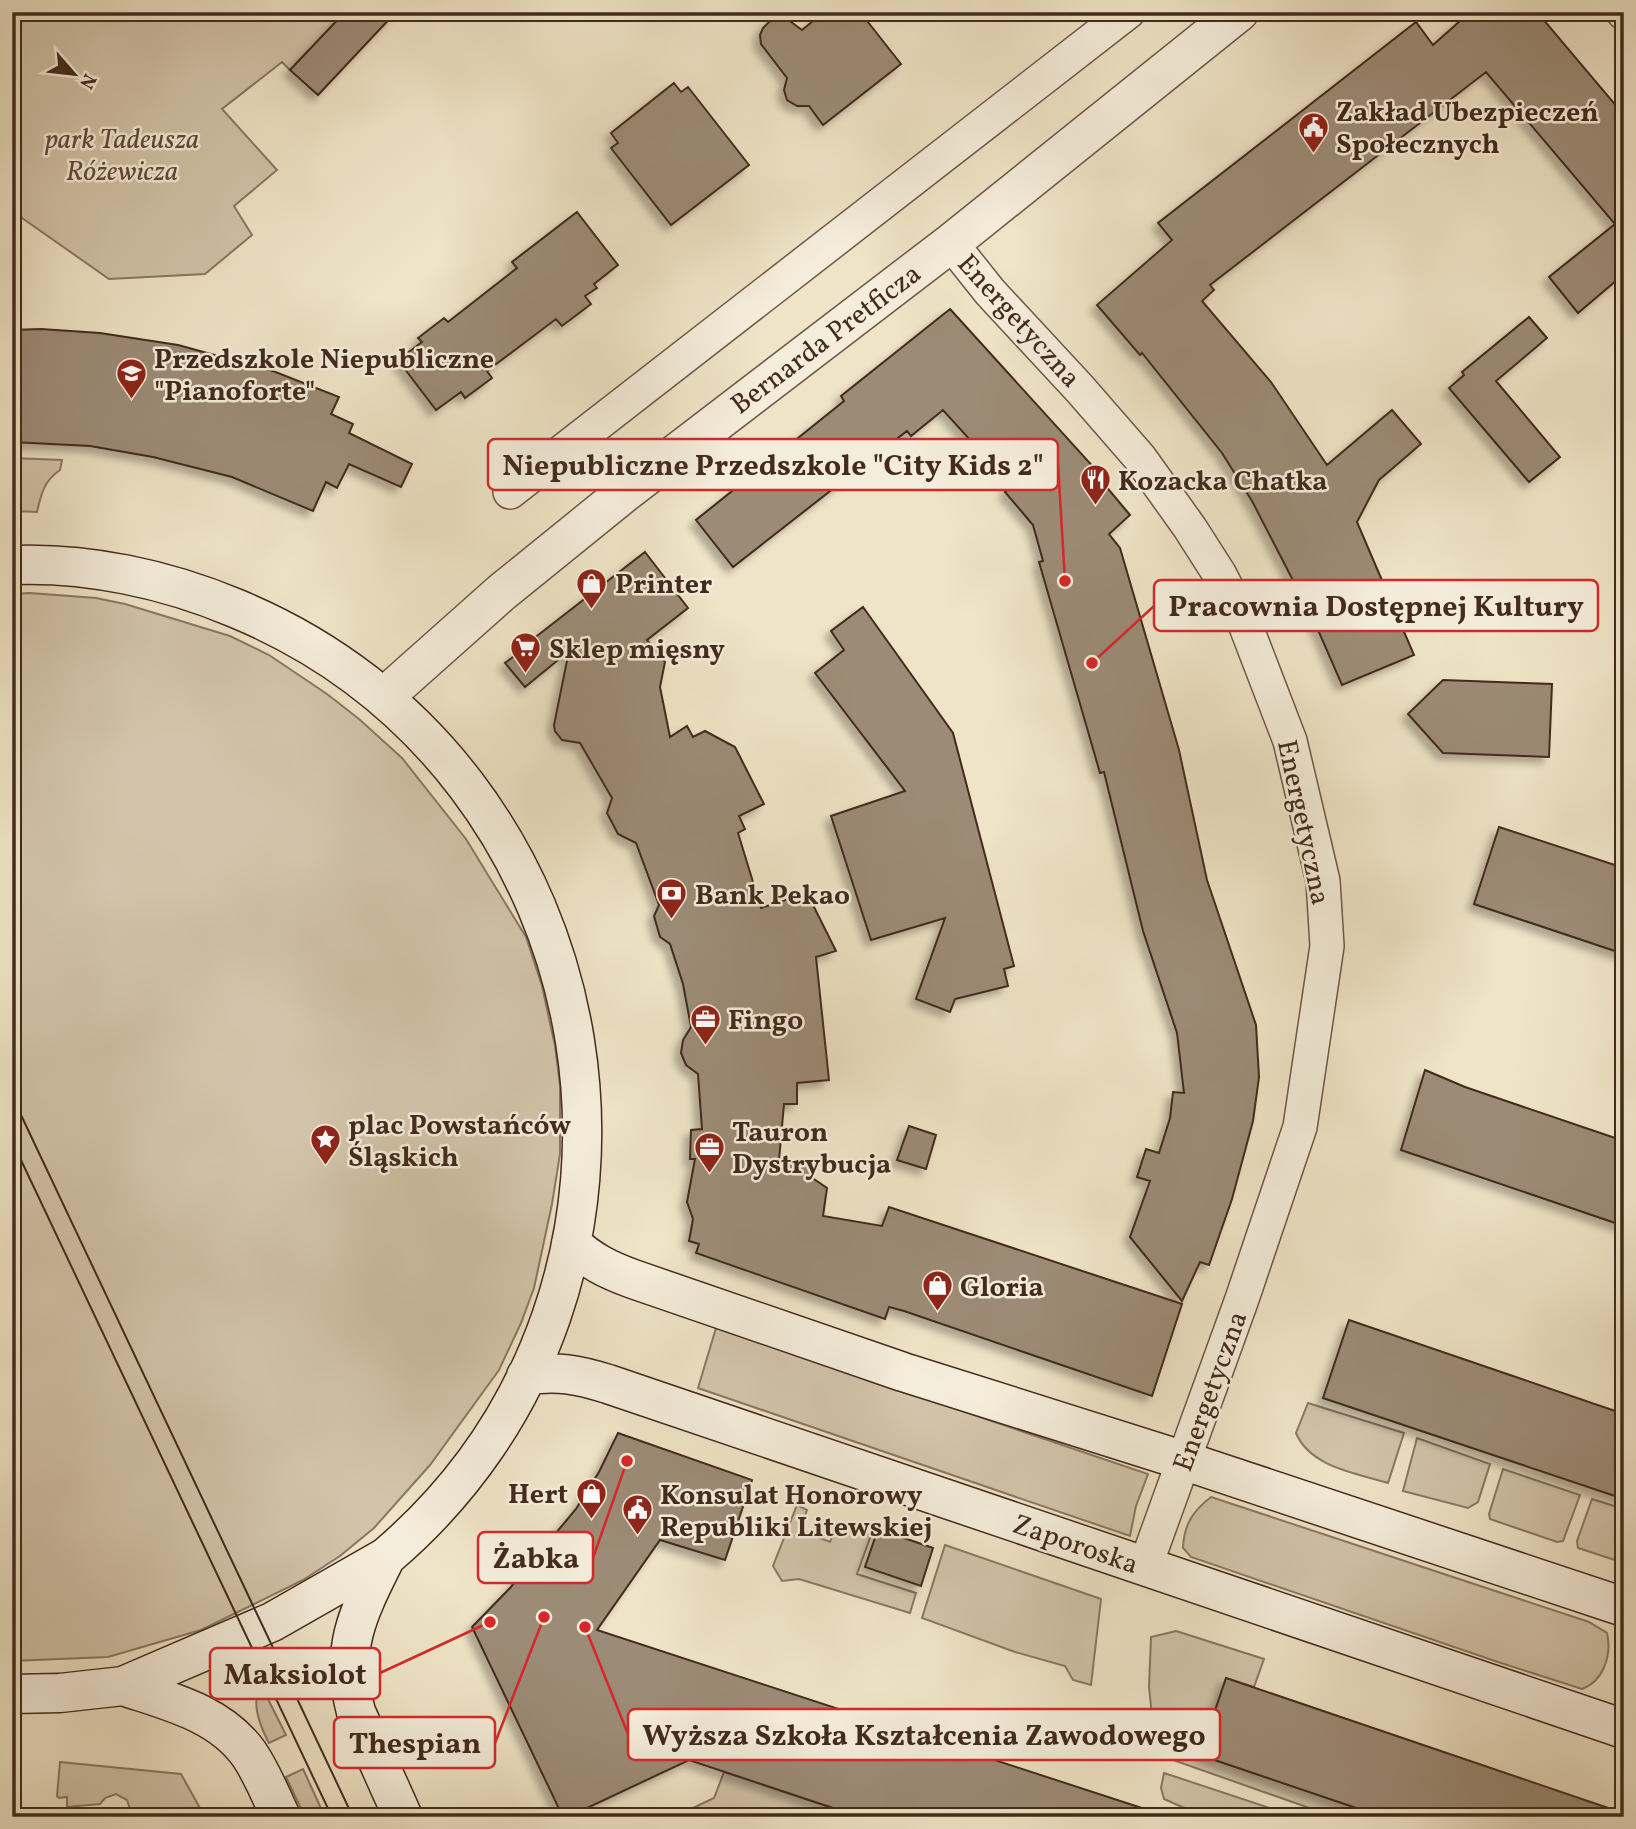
<svg xmlns="http://www.w3.org/2000/svg" width="1636" height="1829" font-family="Vollkorn,serif">
<style>
.green{fill:#d2c4aa;stroke:#8a7764;stroke-width:2}
.building{fill:#9c8b76;stroke:#422a1e;stroke-width:2;filter:url(#shadow)}
.lines{fill:none;stroke-linecap:round;stroke-linejoin:round}
.minor-casing{stroke:#6d5848;stroke-width:36}
.tertiary-casing{stroke:#6d5848;stroke-width:41}
.secondary-casing{stroke:#422a1e;stroke-width:41}
.minor{stroke:#f5eddb;stroke-width:33}
.tertiary{stroke:#f5eddb;stroke-width:38}
.secondary{stroke:#f5eddb;stroke-width:38}
.tram{stroke:#422a1e;stroke-width:2}
.labels{text-anchor:middle;stroke-width:5;stroke-linejoin:round;paint-order:stroke}
.poi-label{font-size:28px;font-weight:bold;fill:#422a1e;stroke:#f5eddb;text-anchor:start}
.park-label{font-size:28px;font-style:italic;fill:#5f493a;stroke:#f5eddb}
.street-label{font-size:28px;fill:#422a1e;stroke:#f5eddb}
.leader{fill:none;stroke:#d62828;stroke-width:2.5}
.callout-dot{fill:#d62828;stroke:#f5eddb;stroke-width:2.5}
.callout{fill:#f5eddb;stroke:#d62828;stroke-width:2.5}
.callout-label{font-size:30px;text-anchor:middle;font-weight:bold;fill:#422a1e}
</style>
<defs>
<filter id="shadow"><feDropShadow dx="-6" dy="6" stdDeviation="3.5" flood-color="#0004"/></filter>
</defs>
<rect width="100%" height="100%" fill="#efe4c7"/>
<filter id="stains"><feTurbulence type="fractalNoise" baseFrequency=".00286" numOctaves="4"/><feColorMatrix values="0 0 0 0 .2 0 0 0 0 .09 0 0 0 0 .02 0 0 0 .5 -.17"/></filter>
<radialGradient id="worn" r=".72"><stop offset=".6" stop-color="#630" stop-opacity="0"/><stop offset="1" stop-color="#630" stop-opacity=".3"/></radialGradient>
<path class="green" d="M12,12H345L290,70L282,62L222,109L277,170L234,206L252,235L205,274L109,279L12,211Z
M12,458L62,460L60,470C44,481 41,494 37,512L12,511Z
M30,593L96,598L125,604L230,636L269,655L327,694L359,719L402,758L466,839L526,937L542,986L555,1046L560,1086V1154L552,1204L534,1288L521,1323L499,1370L430,1465L374,1528L340,1556L303,1580L201,1630L108,1657L12,1661V594Z
M716,1328L1148,1474L1136,1506L1130,1536L698,1388Z
M1308,1403L1404,1433L1388,1483C1356,1473 1310,1467 1296,1433Z
M1417,1438L1490,1464L1478,1502L1468,1508L1403,1491Z
M1503,1469L1580,1495L1563,1541L1557,1542L1490,1519L1489,1514Z
M1211,1497L1589,1622L1607,1633C1612,1654 1604,1681 1582,1689L1498,1662L1191,1557L1183,1548C1184,1524 1193,1511 1211,1497Z
M1592,1499L1624,1509V1563L1578,1548L1577,1541Z
M797,1505L807,1510L800,1530L830,1542L837,1523L871,1535L857,1574L916,1593L910,1613L799,1579L782,1581L773,1566Z
M945,1545L1101,1599L1091,1685L1073,1680L1065,1666L1015,1652L922,1618Z
M1176,1631L1264,1659L1254,1687L1226,1678L1200,1755L1383,1817H1335L1156,1754L1149,1687L1151,1637Z
M261,1685L286,1735L269,1743C260,1726 250,1702 261,1685Z
M60,1762L181,1774L205,1817H129L130,1809L127,1800L116,1794L105,1798L100,1804L67,1807V1797L59,1798L57,1796Z
M303,1769L325,1817H305L286,1777Z
M724,1772L860,1817H674L714,1798Z
M1164,1773L1297,1817H1214L1182,1807L1164,1799L1161,1788Z"/>
<path class="building" d="M345,12H396L318,95L290,70Z
M824,12H860L901,64L823,125L809,106H797L787,100L784,90L787,78L761,44L760,35L763,28L772,19H787L802,30Z
M1470,12H1537L1624,115V274L1578,313L1549,277L1615,224L1486,72L1210,285L1214,290L1202,301L1271,382L1327,465L1392,410L1421,444L1379,480L1357,522L1414,655L1342,685L1315,623L1252,501L1222,453L1142,353L1140,355L1097,305L1172,240L1158,223L1416,22L1433,45Z
M674,83L681,92L688,87L749,165L671,225L611,148L618,143L611,133Z
M577,212L618,265L594,284L597,288L585,296L591,304L562,326L556,319L487,371L492,378L465,398L461,392L436,410L398,360L422,342L418,338L444,318L448,322L517,268L512,262Z
M950,309L1107,482L1104,484L1130,515L1109,534L1120,548L1179,750L1207,880L1256,1025L1259,1077L1253,1121L1232,1199L1209,1265L1200,1262L1182,1301L1130,1237L1150,1181L1137,1177L1146,1149L1159,1153L1170,1118L1173,1092L1184,1093L1177,1033L1143,931L1104,772L1100,773L1039,562L1043,561L1033,525L1005,492L1011,485L943,410L911,436L907,431L733,567L696,520L844,401L841,396Z
M1529,317L1547,338L1496,381L1560,457L1529,482L1449,388L1464,375L1462,372Z
M41,329L100,333L178,345L273,371L339,397L331,414L353,424L349,433L412,464L401,487L349,464L337,488L326,482L313,511L232,477L153,457L90,446L12,442V330Z
M645,552L688,608L647,640L665,662L660,687L670,737L687,726L693,737L705,731L735,747L764,804L739,816L745,829L738,833L761,908L807,893L836,951L816,957L829,1080L797,1083V1104H784L779,1160L812,1163L811,1177L827,1188L823,1216L882,1226L889,1207L1182,1304L1152,1396L904,1311L889,1307L885,1319L696,1253L699,1244L689,1241L693,1219L687,1202L695,1159H690L691,1130L702,1129L698,1074L686,1065L681,1053L683,1040L691,1027L683,984L670,944L660,937L654,916L659,905L636,843L618,834L607,813L612,798L580,743L562,740L555,731L554,725L569,651L525,687L505,663L517,654L515,653Z
M863,607L953,733L1014,966L1004,969L1008,986L955,999L950,1012L916,999L945,918L871,940L831,816L905,791L815,673L844,650L831,631Z
M1443,680L1552,684L1549,757L1443,753L1408,714Z
M1499,827L1624,868V954L1474,904Z
M1425,1070L1465,1087L1624,1141V1226L1401,1150Z
M909,1126L936,1135L926,1169L897,1160Z
M1349,1320L1624,1414V1499L1323,1398Z
M618,1433L752,1480L725,1560L660,1540L597,1630L1151,1811L1150,1817H860L689,1760L568,1817H563L472,1627L510,1588L576,1509L599,1472Z
M878,1529L933,1548L921,1586L865,1567Z
M1226,1678L1620,1812L1619,1817H1383L1200,1755Z"/>
<g class="lines">
<defs>
<path id="minor" d="M1623,12L1624,13
M951,243L990,292L1080,389L1140,458L1190,528L1220,575L1245,624L1290,741L1323,881L1327,946L1300,1127L1242,1299L1145,1567
M510,492L1128,12"/>
<path id="tertiary" d="M384,697L502,592L623,494L951,243L1239,12"/>
<path id="secondary" d="M12,565C87,562 166,579 235,608C621,767 705,1286 386,1557L272,1622L123,1686L60,1693L12,1694
M571,1243C590,1261 608,1270 633,1279L903,1372L1185,1461L1624,1607
M526,1376C556,1370 579,1375 608,1384L1624,1729
M386,1557C358,1613 339,1648 356,1712L403,1817
M123,1686C168,1701 220,1713 249,1754C262,1773 271,1796 281,1817"/>
</defs>
<use href="#minor" class="minor-casing"/>
<use href="#tertiary" class="tertiary-casing"/>
<use href="#secondary" class="secondary-casing"/>
<use href="#minor" class="minor"/>
<use href="#tertiary" class="tertiary"/>
<use href="#secondary" class="secondary"/>
<path class="tram" d="M12,1096L353,1817
M12,1141L332,1817"/>
</g>
<defs>
<symbol id="civic-pin" viewBox="-11 -11 22 30"><path d="M0 17L-7.5 6A9.5 9.5 0 1 1 7.5 6Z" fill="#8f2418" stroke="#f5eddb"/><path d="M-.6-6.5H3V-4.5H.6V-3L4-1V1h2V6H-6V1h2V-1L-.6-3ZM-1.2 2.5V6h2.4V2.5Z" fill="#fff"/></symbol>
<symbol id="school-pin" viewBox="-11 -11 22 30"><path d="M0 17L-7.5 6A9.5 9.5 0 1 1 7.5 6Z" fill="#8f2418" stroke="#f5eddb"/><path d="M0-5L7-2L0 1L-7-2ZM-4 1L0 2.5L4 1V4Q0 6-4 4Z" fill="#fff"/></symbol>
<symbol id="restaurant-pin" viewBox="-11 -11 22 30"><path d="M0 17L-7.5 6A9.5 9.5 0 1 1 7.5 6Z" fill="#8f2418" stroke="#f5eddb"/><path d="M-5-6h1v4h1v-4h1v4h1v-4h1v5L-1.5 .5V6h-2V.5L-5-1ZM5-6V6H3V1.5H1.5Q1.5-4 5-6Z" fill="#fff"/></symbol>
<symbol id="shop-pin" viewBox="-11 -11 22 30"><path d="M0 17L-7.5 6A9.5 9.5 0 1 1 7.5 6Z" fill="#8f2418" stroke="#f5eddb"/><path d="M-5-2.5h2.3a2.7 3.5 0 0 1 5.4 0H5L5.5 6h-11ZM-1.5-2.5h3a1.5 2.3 0 0 0-3 0Z" fill="#fff"/></symbol>
<symbol id="supermarket-pin" viewBox="-11 -11 22 30"><path d="M0 17L-7.5 6A9.5 9.5 0 1 1 7.5 6Z" fill="#8f2418" stroke="#f5eddb"/><path d="M-6-5.5h2.5l.6 2H6L4.5 2H-2.5L-4.4-4H-6ZM-1.5 3.2a1.3 1.3 0 1 0 .1 0ZM3 3.2a1.3 1.3 0 1 0 .1 0Z" fill="#fff"/></symbol>
<symbol id="bank-pin" viewBox="-11 -11 22 30"><path d="M0 17L-7.5 6A9.5 9.5 0 1 1 7.5 6Z" fill="#8f2418" stroke="#f5eddb"/><path d="M-6-4H6V4H-6ZM0-2.3a2.3 2.3 0 1 0 0 4.6a2.3 2.3 0 1 0 0-4.6Z" fill="#fff"/></symbol>
<symbol id="office-pin" viewBox="-11 -11 22 30"><path d="M0 17L-7.5 6A9.5 9.5 0 1 1 7.5 6Z" fill="#8f2418" stroke="#f5eddb"/><path d="M-6-3h4V-5.5h4V-3h4V5H-6ZM-1-4.5V-3h2v-1.5ZM-6 0V1H6V0Z" fill="#fff"/></symbol>
<symbol id="sight-pin" viewBox="-11 -11 22 30"><path d="M0 17L-7.5 6A9.5 9.5 0 1 1 7.5 6Z" fill="#8f2418" stroke="#f5eddb"/><path d="M0-6L1.8-2.2L6-1.7L2.9 1.2L3.7 5.4L0 3.3L-3.7 5.4L-2.9 1.2L-6-1.7L-1.8-2.2Z" fill="#fff"/></symbol>
</defs>
<g fill-rule="evenodd">
<use href="#civic-pin" x="1296" y="110" width="35" height="47"/>
<use href="#school-pin" x="114" y="356" width="35" height="47"/>
<use href="#restaurant-pin" x="1078" y="462" width="35" height="47"/>
<use href="#shop-pin" x="574" y="566" width="35" height="47"/>
<use href="#supermarket-pin" x="508" y="630" width="35" height="47"/>
<use href="#bank-pin" x="654" y="876" width="35" height="47"/>
<use href="#office-pin" x="688" y="1002" width="35" height="47"/>
<use href="#sight-pin" x="308" y="1122" width="35" height="47"/>
<use href="#office-pin" x="692" y="1130" width="35" height="47"/>
<use href="#shop-pin" x="920" y="1268" width="35" height="47"/>
<use href="#shop-pin" x="574" y="1476" width="35" height="47"/>
<use href="#civic-pin" x="620" y="1492" width="35" height="47"/>
</g>
<g class="labels">
<g class="poi-label">
<text x="1336" y="121">Zakład Ubezpieczeń<tspan x="1336" dy="32">Społecznych</tspan></text>
<text x="154" y="368">Przedszkole Niepubliczne<tspan x="154" dy="32">"Pianoforte"</tspan></text>
<text x="1118" y="490">Kozacka Chatka</text>
<text x="615" y="593">Printer</text>
<text x="549" y="658">Sklep mięsny</text>
<text x="695" y="904">Bank Pekao</text>
<text x="728" y="1029">Fingo</text>
<text x="348" y="1134">plac Powstańców<tspan x="348" dy="32">Śląskich</tspan></text>
<text x="732" y="1141">Tauron<tspan x="732" dy="32">Dystrybucja</tspan></text>
<text x="960" y="1296">Gloria</text>
<text x="568" y="1503" text-anchor="end">Hert</text>
<text x="660" y="1504">Konsulat Honorowy<tspan x="660" dy="32">Republiki Litewskiej</tspan></text>
</g>
<g class="park-label">
<text x="122" y="148">park Tadeusza<tspan x="122" dy="32">Różewicza</tspan></text>
</g>
<g class="street-label">
<text transform="translate(1020 320) rotate(48)" y="10">Energetyczna</text>
<text transform="translate(825 338) rotate(-37)" y="10">Bernarda Pretficza</text>
<text transform="translate(1305 822) rotate(78)" y="10">Energetyczna</text>
<text transform="translate(1209 1391) rotate(-70)" y="10">Energetyczna</text>
<text transform="translate(1076 1543) rotate(19)" y="10">Zaporoska</text>
</g>
</g>
<path class="leader" d="M1065 581L1058 464M1092 663L1154 606M627 1461L593 1558M490 1622L380 1673M585 1627L628 1734M544 1617L495 1743"/>
<g class="callout-dot">
<circle cx="1065" cy="581" r="7"/>
<circle cx="1092" cy="663" r="7"/>
<circle cx="627" cy="1461" r="7"/>
<circle cx="490" cy="1622" r="7"/>
<circle cx="585" cy="1627" r="7"/>
<circle cx="544" cy="1617" r="7"/>
</g>
<g class="callout">
<rect x="488" y="439" width="570" height="51" rx="7"/>
<rect x="1154" y="580" width="444" height="51" rx="7"/>
<rect x="478" y="1532" width="115" height="51" rx="7"/>
<rect x="210" y="1648" width="170" height="51" rx="7"/>
<rect x="628" y="1709" width="592" height="51" rx="7"/>
<rect x="334" y="1717" width="161" height="51" rx="7"/>
</g>
<g class="callout-label">
<text x="773" y="475">Niepubliczne Przedszkole "City Kids 2"</text>
<text x="1376" y="616">Pracownia Dostępnej Kultury</text>
<text x="536" y="1568">Żabka</text>
<text x="295" y="1684">Maksiolot</text>
<text x="924" y="1745">Wyższa Szkoła Kształcenia Zawodowego</text>
<text x="415" y="1753">Thespian</text>
</g>
<rect width="1636" height="1829" fill="none" stroke="#efe4c7" stroke-width="42"/>
<rect x="14" y="14" width="1608" height="1801" fill="none" stroke="#422a1e" stroke-width="3.5"/>
<rect x="21" y="21" width="1594" height="1787" fill="none" stroke="#422a1e" stroke-width="2"/>
<g transform="translate(74 74) rotate(118)" stroke="#f5eddb" stroke-width="5" paint-order="stroke">
<path d="M0-5L12 26L0 18L-12 26Z" fill="#422a1e"/>
<text y="-10" font-size="19" font-weight="bold" text-anchor="middle" fill="#422a1e">N</text>
</g>
<rect width="100%" height="100%" filter="url(#stains)"/>
<rect width="100%" height="100%" fill="url(#worn)"/>
</svg>
